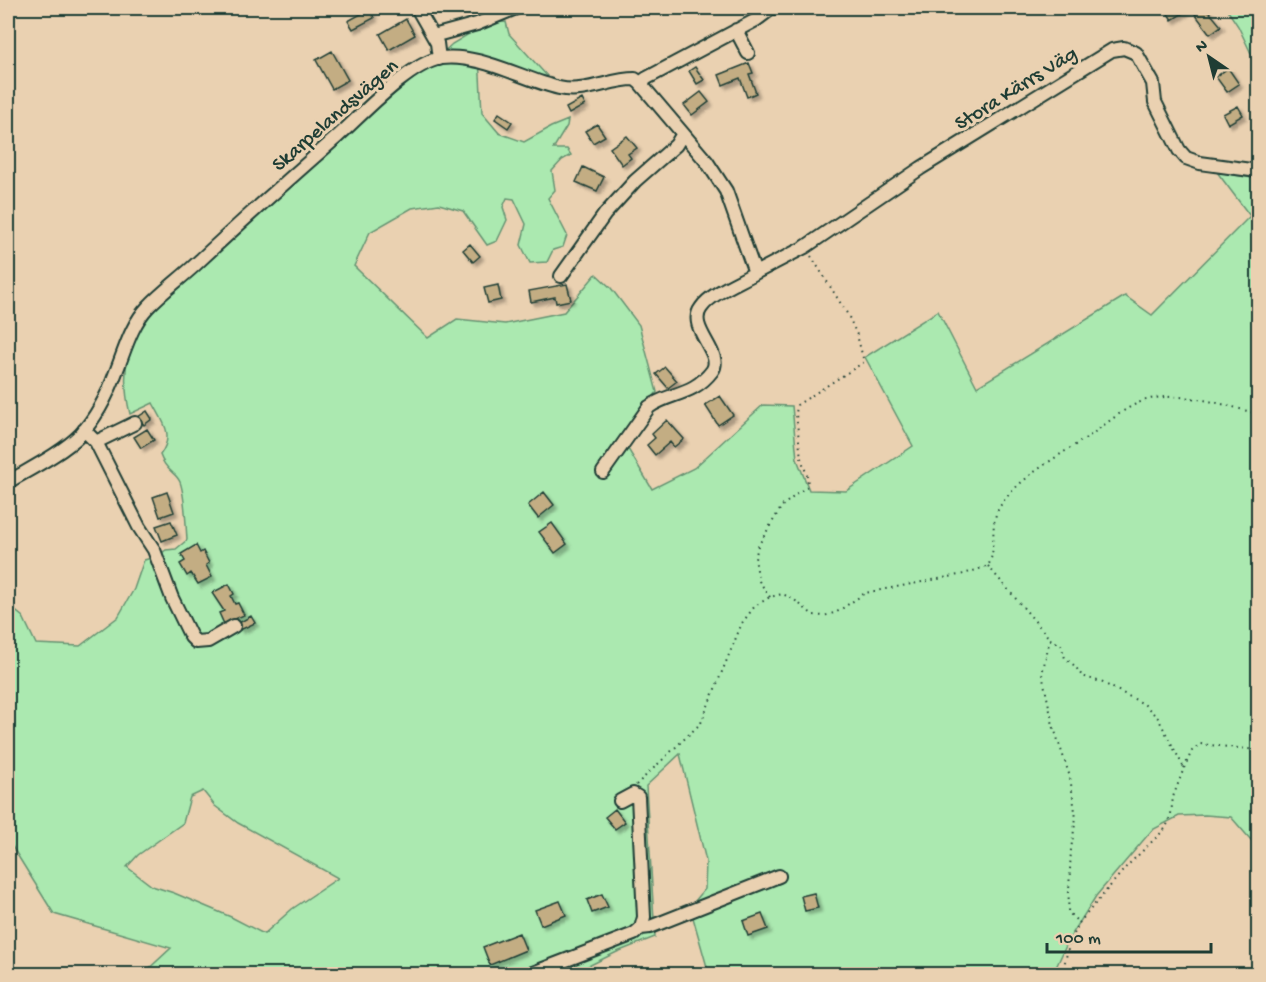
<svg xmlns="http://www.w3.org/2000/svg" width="1266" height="982" font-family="'Gochi Hand',sans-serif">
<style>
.green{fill:#abe9b0;stroke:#659372;stroke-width:1.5;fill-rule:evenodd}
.building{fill:#c3ad83;stroke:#1f3d34;stroke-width:1.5;filter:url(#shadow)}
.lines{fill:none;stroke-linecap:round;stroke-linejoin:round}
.minor-casing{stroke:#1f3d34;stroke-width:16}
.path{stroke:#1f3d34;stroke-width:2;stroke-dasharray:1.5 4.5;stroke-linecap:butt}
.minor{stroke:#ead1b1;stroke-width:12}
.labels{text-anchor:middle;stroke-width:6;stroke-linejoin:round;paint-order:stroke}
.street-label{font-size:21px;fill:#1f3d34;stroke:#ead1b1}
</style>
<defs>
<filter id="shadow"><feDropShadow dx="3.5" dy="3.5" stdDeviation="1.5" flood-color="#0004"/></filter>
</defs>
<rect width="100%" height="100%" fill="#ead1b1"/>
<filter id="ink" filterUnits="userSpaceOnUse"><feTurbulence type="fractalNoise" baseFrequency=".0167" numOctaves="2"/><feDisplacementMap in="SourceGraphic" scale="12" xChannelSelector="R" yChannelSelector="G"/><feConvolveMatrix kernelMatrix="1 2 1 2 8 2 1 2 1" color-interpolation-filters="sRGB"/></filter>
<g filter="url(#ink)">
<path class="green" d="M1226,8H1258V68L1238,26Z
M506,22L509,34L548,77L539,76L479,56L482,113L499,133L524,142L551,127L568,120L567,126L553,149H567L571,155L562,160L552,171L555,190L548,198L567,235L563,247L553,250L547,262L530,263L521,245L526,224L514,199L507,198L503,207L507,220L497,241L487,245L463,211L439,204L412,208L370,232L354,266L428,338L457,319L505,324L564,312L596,274L611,288L639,325L657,392L622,439L652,489L694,468L763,405L792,406L797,459L809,490L846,491L913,446L865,357L938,311L977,387L1125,296L1152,315L1250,216L1217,172L1258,179V848L1231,817L1205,815L1179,816L1152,830L1096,896L1069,939L1053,974H709L690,907L705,889L706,861L680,754L646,786L655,937L617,952L572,974H143L171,948L54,914L8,840V605L23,617L36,644L80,646L118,617L134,589L144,560L156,557L166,550L176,549L187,540C186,525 185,495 180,482C176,472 166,472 160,455C175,435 163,422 153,403L130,414C119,368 128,340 156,303L387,100L428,67L452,44L487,23ZM203,791L215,806L238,823L338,878L292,909L264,934L231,917L174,893L152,886L127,867L138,855L183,823L190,797Z"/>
<path class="building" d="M1174,8H1186L1188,10L1172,20L1167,12Z
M1204,8H1206L1221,26L1210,34L1195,14Z
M370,9L374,18L353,29L348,21Z
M406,19L415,35L389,50L380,34Z
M332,51L348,80L332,89L316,60Z
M749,63L753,73L749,74L756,93L747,97L740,78L723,85L719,75Z
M695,67L704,80L697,84L689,71Z
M1228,68L1239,84L1227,92L1216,77Z
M701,92L709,102L692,115L684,105Z
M582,99L585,105L569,114L566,108Z
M1238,106L1243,115L1228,124L1223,114Z
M499,113L512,122L508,128L495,119Z
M597,124L605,136L593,143L585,131Z
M627,136L637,148L628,154L631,158L622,165L610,148Z
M583,167L604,177L597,191L576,182Z
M470,244L480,256L473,262L463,250Z
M567,284L571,300L556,303L555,297L531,302L529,291Z
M498,285L501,300L488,303L484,288Z
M665,367L677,381L668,388L656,374Z
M720,396L733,415L718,425L705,405Z
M147,411L152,419L144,425L138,417Z
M667,420L684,439L674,447L670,442L655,455L647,445L655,438L652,434Z
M147,429L154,440L141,448L134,437Z
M167,492L174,512L160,517L153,497Z
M544,492L554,505L538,518L528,505Z
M171,521L177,535L162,541L156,526Z
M552,523L567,544L555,553L539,532Z
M196,545L200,553L203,551L209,563L206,565L212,577L198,584L191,573L187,576L180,564L185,561L181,554Z
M229,584L234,594L231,596L235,604L238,603L244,615L224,624L219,613L224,611L212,593Z
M251,616L255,623L240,630L237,624Z
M615,809L625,822L615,829L605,817Z
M814,893L818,908L805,911L801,896Z
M602,894L608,907L592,913L587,900Z
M560,901L566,915L541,925L535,910Z
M762,914L768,929L748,936L743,921Z
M519,933L526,950L490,965L483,947Z"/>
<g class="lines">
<defs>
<path id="minor" d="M417,8L437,43L439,59
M736,30L748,53
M433,36L477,24L516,8
M755,273L805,247L921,168L1112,50L1124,48L1136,53L1153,83L1155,102L1179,150L1186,158L1200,163L1258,171
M561,276L605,214L635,181L676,145L682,135
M84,430L96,442L139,527L154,550L172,598L191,637L196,642L208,641L234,626
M96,442L135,423
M603,472L649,407C670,392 693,396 712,371C725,354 686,328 701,308C711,293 740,282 755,273L726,191L707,162L640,83
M8,482C30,469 62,453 80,435C96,418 108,394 116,372C125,350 131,325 148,307C162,292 180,279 195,265C242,221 289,179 337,137C362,115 408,64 441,58C479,53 522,79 559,88C586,94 609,79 635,79L640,83L647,78L756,20L772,8
M641,928L650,927L779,876
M530,974L634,934L641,928L644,917L638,797L633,794L620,801"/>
</defs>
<use href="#minor" class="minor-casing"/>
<path class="path" d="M988,566L1050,639L1042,674L1053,725L1070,777L1076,818L1071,849L1068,912L1079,923
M770,597L759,581L755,559L758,546L782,506L807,486L808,478L801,458L796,414L797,405L864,362L857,335L848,315L811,256
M1050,639L1061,645L1065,658L1075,666L1082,676L1101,682L1144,704L1158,718L1184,768
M636,785L701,723L742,623L755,606L770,597L782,594L792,598L813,615L824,616L837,612L865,593L964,574L988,566C997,549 990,528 997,512C1011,481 1064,453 1092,434C1110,421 1132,401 1155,398C1191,393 1225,405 1258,414
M1062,974L1069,945L1079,923L1127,866L1166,828L1171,814L1173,797L1184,768L1192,751L1200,744L1258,750"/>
<use href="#minor" class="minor"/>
</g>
</g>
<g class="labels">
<g class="street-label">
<text transform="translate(1015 87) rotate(-32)" y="7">Stora Kärrs Väg</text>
<text transform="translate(334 114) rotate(-41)" y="7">Skarpelandsvägen</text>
</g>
</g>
<rect width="1266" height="982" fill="none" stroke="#ead1b1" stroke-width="30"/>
<rect x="15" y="15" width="1236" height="952" fill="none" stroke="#1f3d34" stroke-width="2" filter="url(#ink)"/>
<g transform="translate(1209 57) rotate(325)" stroke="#ead1b1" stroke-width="4.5" paint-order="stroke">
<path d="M0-4.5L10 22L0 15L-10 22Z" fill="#1f3d34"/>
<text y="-9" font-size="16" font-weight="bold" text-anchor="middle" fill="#1f3d34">N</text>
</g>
<path d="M1047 943v9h164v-9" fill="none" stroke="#1f3d34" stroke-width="3"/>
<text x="1056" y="943" font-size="18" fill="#1f3d34" stroke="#ead1b1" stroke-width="4.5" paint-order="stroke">100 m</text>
</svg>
